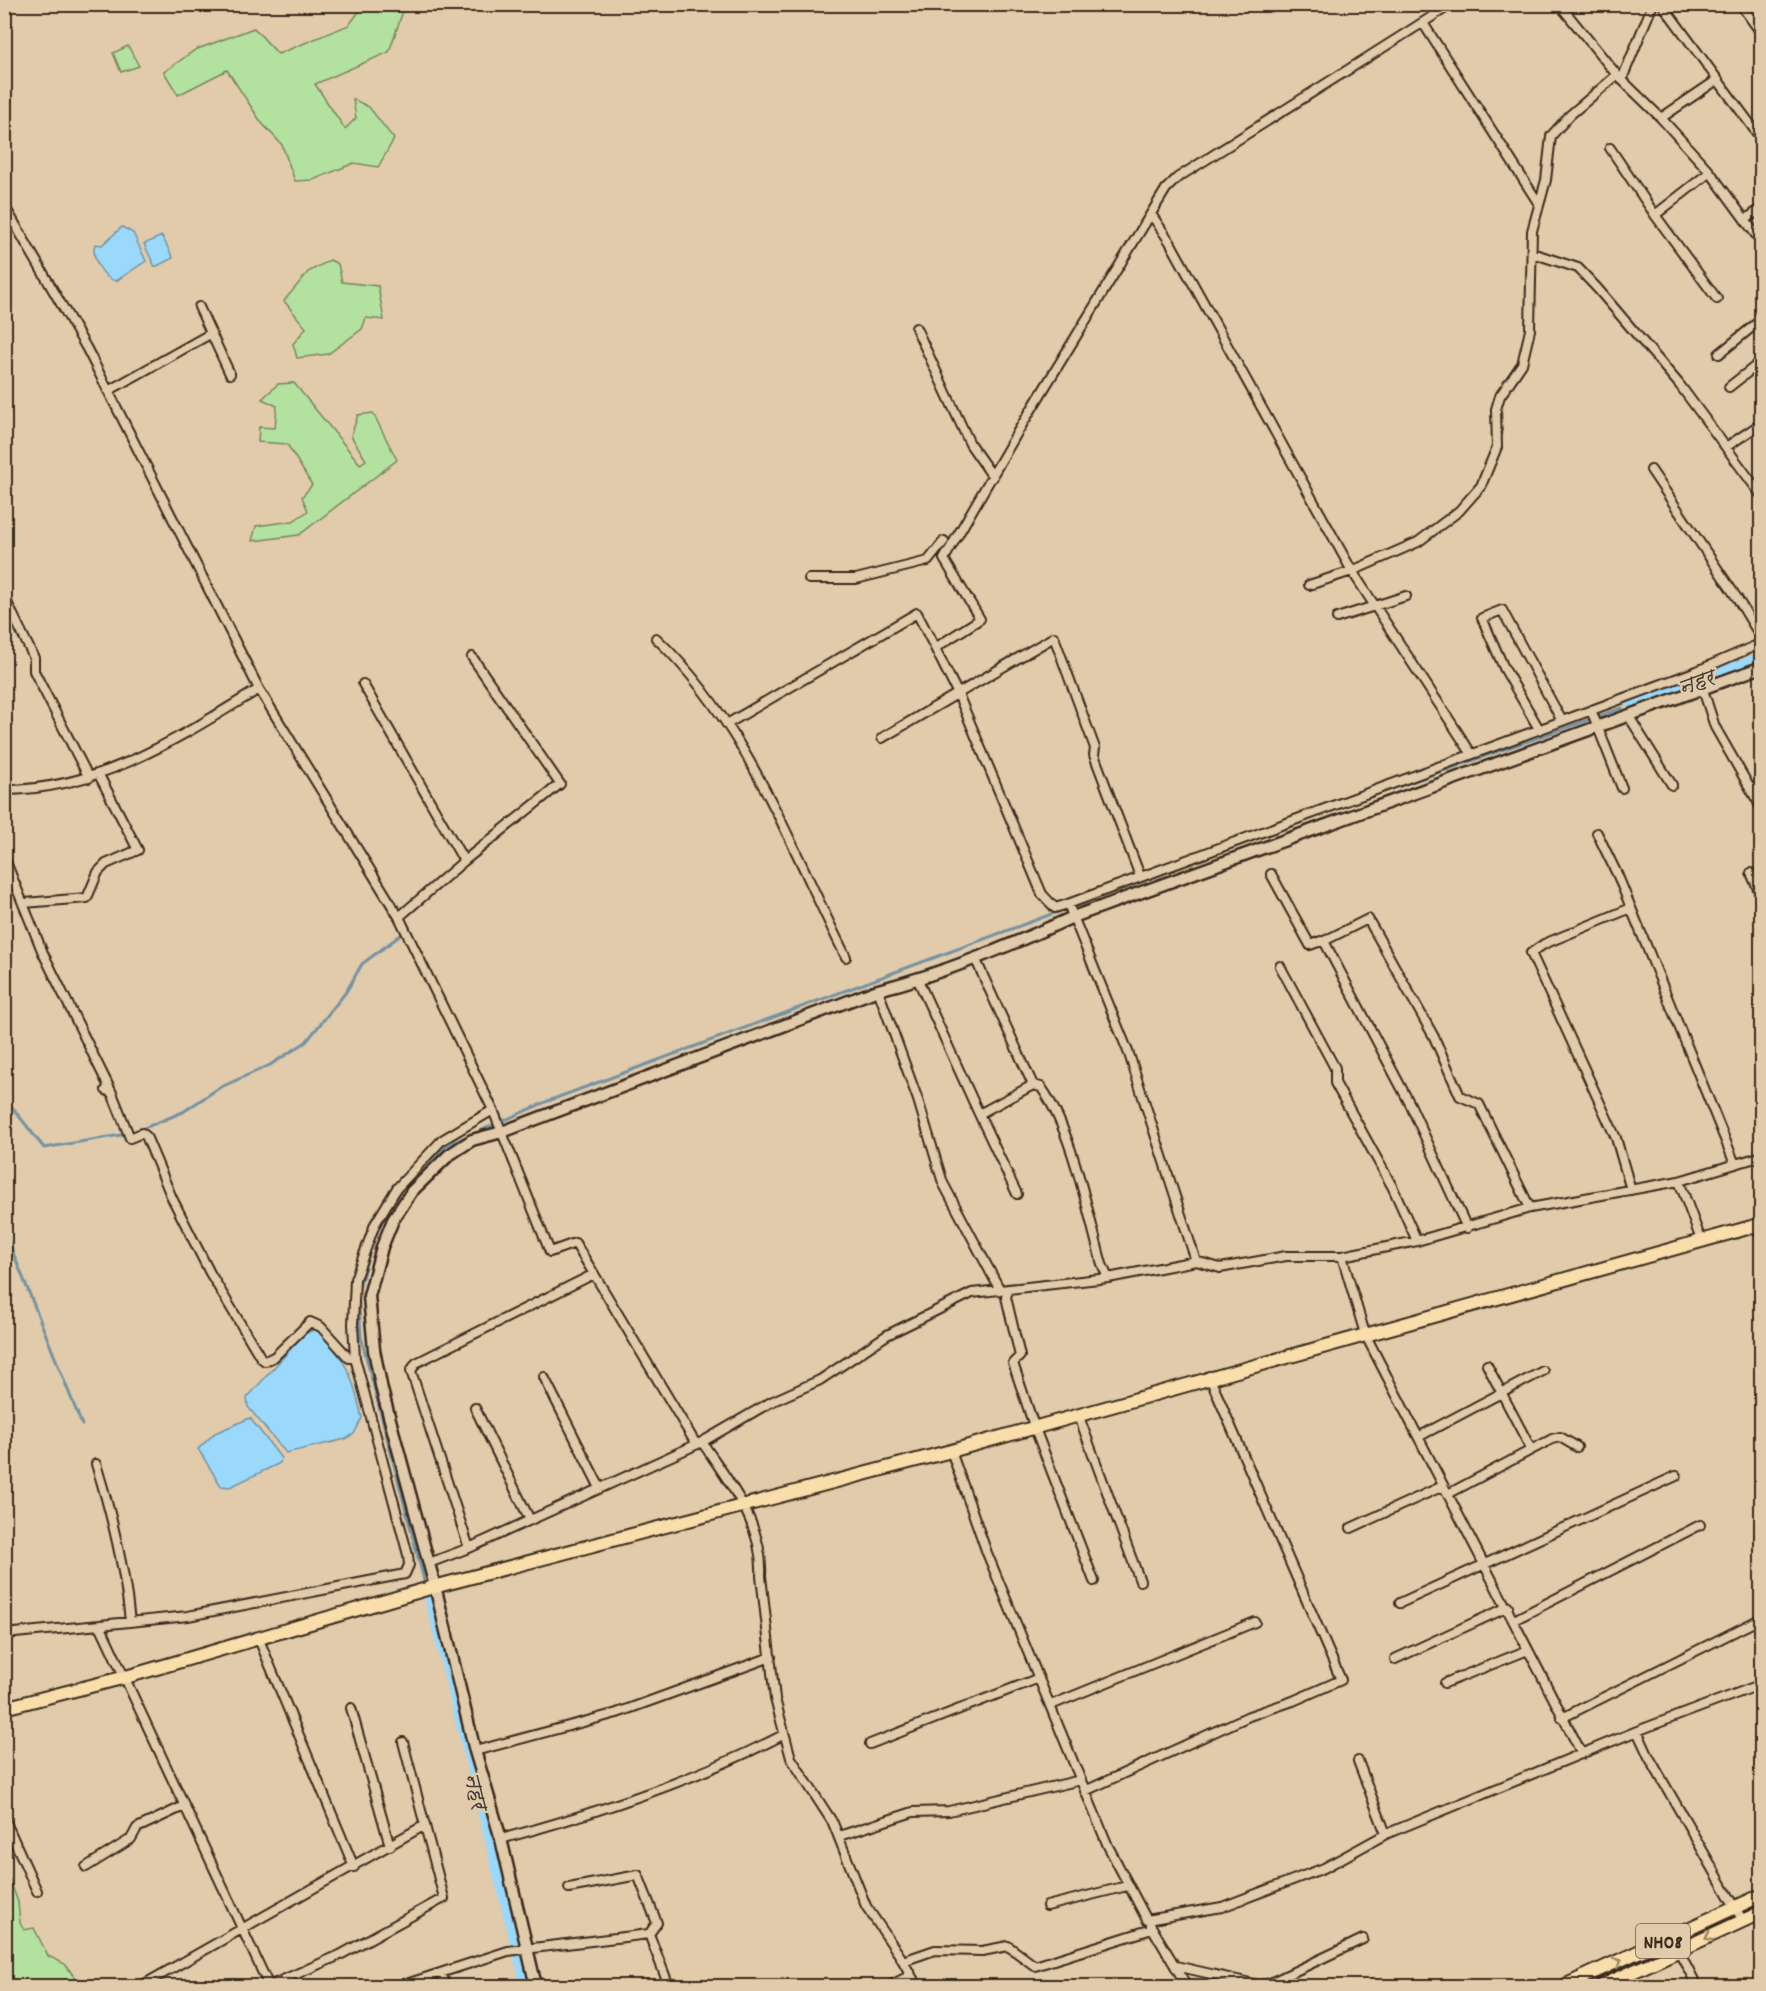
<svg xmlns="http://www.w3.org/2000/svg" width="1766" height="1991" font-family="Dekko,'Playpen Sans Deva',sans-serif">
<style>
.green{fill:#b3e19f;stroke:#77865e;stroke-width:1.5}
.water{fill:#9ad9fc;stroke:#7493a3;stroke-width:1.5}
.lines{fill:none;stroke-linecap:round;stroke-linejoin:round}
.stream{stroke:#7493a3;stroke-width:3}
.canal{stroke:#9ad9fc;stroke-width:10}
.street-casing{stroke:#3b2a1e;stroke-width:12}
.secondary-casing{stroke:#3b2a1e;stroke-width:15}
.primary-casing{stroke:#3b2a1e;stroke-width:16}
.street{stroke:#e1cbaa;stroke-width:8}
.secondary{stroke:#e1cbaa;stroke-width:10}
.primary{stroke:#f9ddab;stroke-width:12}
.oneway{stroke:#9a8464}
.labels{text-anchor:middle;stroke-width:4.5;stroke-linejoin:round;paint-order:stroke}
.shield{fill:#e1cbaa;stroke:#6d5a48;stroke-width:1.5}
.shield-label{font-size:20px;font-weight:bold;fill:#3b2a1e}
.water-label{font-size:22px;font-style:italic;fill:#443c34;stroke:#e1cbaa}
</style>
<rect width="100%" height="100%" fill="#e1cbaa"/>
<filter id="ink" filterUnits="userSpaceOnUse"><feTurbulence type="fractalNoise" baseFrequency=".0167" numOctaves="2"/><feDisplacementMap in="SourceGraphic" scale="12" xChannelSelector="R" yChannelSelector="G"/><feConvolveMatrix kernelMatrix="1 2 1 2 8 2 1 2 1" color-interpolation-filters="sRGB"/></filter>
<g filter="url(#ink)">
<path class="green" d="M405,5L389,52L315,84L345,129L356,118L353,99L369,107L394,139L378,167L354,163L313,180L295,181L282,145L261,122L227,70L178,95L164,72L195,50L254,28L278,54L349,25L364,5Z
M128,46L139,66L121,72L113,53Z
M330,260L338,264L342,282L378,286L384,320L366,318L362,329L328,354L297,358L293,344L306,328L284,301L308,272Z
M294,383L360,464L366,460L351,436L358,415L373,413L397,460L299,535L252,541L256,526L293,521L308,511L302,497L312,485L287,444L258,442L259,427L275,428L277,406L262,399L278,384Z
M6,1870L18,1902L20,1923L24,1930L34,1928L48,1956L65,1964L81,1986H5Z"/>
<path class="water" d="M122,227L133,233L146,261L116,281C102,278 91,257 95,244L102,245Z
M162,236L173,258L155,267L144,244Z
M316,1329C347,1359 353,1377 362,1418L354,1434L346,1439L286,1453L248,1407L247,1398L304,1334Z
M250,1418L281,1458L280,1463L230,1487L221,1486L198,1449L215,1433Z"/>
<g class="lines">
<path class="stream" d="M1346,805L1622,708
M408,930L423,958
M484,1083L492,1097
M494,1103L503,1121L548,1101L1154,876
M4,1104L12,1107L44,1148L127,1134
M132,1133L183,1112L219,1088L270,1065L306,1042L346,992L362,964L402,934
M415,1174L447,1145L494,1125
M404,1185L384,1217L371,1246L358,1292L361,1337L425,1584
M4,1230L82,1425"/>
<path class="canal" d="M1631,705L1762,657
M429,1596L526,1986"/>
<defs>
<path id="street" d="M1452,4L1177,178L1166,189L1017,433L944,559L980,619L935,648L958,694L1042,894L1055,908L1068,904L1697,671L1762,643
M1559,4L1617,75L1661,118L1710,172L1762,243
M1662,4L1762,140
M1740,4L1762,34
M1423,23L1539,204
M1622,79L1653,4
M1661,118L1717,80
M1610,148L1655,215L1717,299
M4,205L87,349L259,689L399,917L493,1110L550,1252L575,1243L594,1274
M1151,214L1170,242L1352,571L1471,753
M1655,215L1710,172
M1745,220L1762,208
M1532,253L1578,268L1597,288L1679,384L1762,496
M199,307L230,374
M916,328L970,444L993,477
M1719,354L1762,319
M1729,387L1762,361
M108,391L210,334
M1726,447L1762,423
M1651,470L1737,598L1762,639
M809,579H856L928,561L944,541
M1309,585L1352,571L1418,542L1459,511L1481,486L1497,447L1496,409L1500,396L1522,364L1530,330L1532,231L1546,180L1551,136L1570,115L1617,75
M4,596L34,658V671L89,778
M1337,618L1406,596
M656,638C748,725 790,846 846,957
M1697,671L1715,727L1762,809
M363,684L464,861
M1591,710L1622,788
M1628,715L1672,785
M727,724L917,613L935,648
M1539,729L1504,668L1482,618L1502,610L1562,721
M882,738L1054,637L1095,748L1094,755L1140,876
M4,790C101,790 180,737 259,689
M1751,790L1762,783
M1597,833L1618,876L1735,1164
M4,857L43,953L112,1093
M1751,873L1762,898
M1271,874L1310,945L1321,941
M24,903L87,898L98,872L106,864L138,850L99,775
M1068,904L1129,1054L1196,1261
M1631,908L1544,944L1531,953L1616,1138L1631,1190
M399,917L464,861L560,784L472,657
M975,958L1033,1085
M1280,966L1335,1068V1083L1393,1188L1417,1241
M918,980L979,1114
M878,990L918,1100L943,1183L1000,1290
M106,1090L112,1093L130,1138L142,1133L146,1136L172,1198L210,1273L261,1358L265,1361L274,1357L310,1322L321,1327L349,1358H355
M1679,1181L1701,1240
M1017,1194L979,1114L1033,1085L1041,1087C1073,1132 1087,1211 1102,1264L1108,1278
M1755,1226L1762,1238
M1467,1228L1410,1104L1324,941L1368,919L1434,1037L1460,1096L1479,1104L1530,1208
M1342,1256L1417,1241L1530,1208L1679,1181L1762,1156
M1008,1291L1006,1297L1020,1356L1013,1363L1034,1426L1094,1581
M1487,1365L1531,1449
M544,1377L600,1488
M475,1408L530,1520
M1078,1414L1140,1581
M1420,1436L1543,1371
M702,1442C729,1482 764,1525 761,1576L775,1699L791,1758L833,1823L866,1906L900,1956L917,1986
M951,1451L987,1553L1108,1846L1147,1920L1222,1907L1324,1868L1386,1834L1637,1731L1762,1684
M96,1464C112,1516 125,1568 130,1622
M1448,1494L1552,1439L1560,1437L1577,1447
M1351,1528L1443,1486
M469,1548L411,1371L416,1363L594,1274L696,1444
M429,1563L469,1548L702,1442L771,1402L820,1380L887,1335L972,1293L1108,1278L1196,1261L1220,1268L1286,1256H1342L1365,1334L1582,1754
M1400,1603L1676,1476
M1514,1620L1700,1525
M4,1634L100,1625
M258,1637L354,1867
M1395,1659L1508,1607
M1445,1683L1528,1650
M1051,1705L1255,1622
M351,1708L390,1846
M1562,1718L1762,1618
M1637,1731L1649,1757L1743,1921
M870,1744L1039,1678
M475,1751L617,1713L771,1657
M1358,1761L1386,1834
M1085,1791L1249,1716L1293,1701L1341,1680L1209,1376
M4,1818L37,1891
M839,1836L913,1812L949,1811L1081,1780
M501,1839C597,1813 694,1781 783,1735
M86,1867L131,1839L137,1828L184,1806
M569,1888L638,1875L657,1923L649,1934
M1047,1906L1127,1886
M1151,1926L1187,1986
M1679,1951L1697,1986
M903,1961L935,1950L982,1951L1008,1946L1035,1966L1152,1929
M1176,1966L1259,1985L1268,1984L1363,1939
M441,1973L446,1986
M141,1986L425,1825
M269,1986L100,1625L188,1616L405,1574L409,1565L408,1555L355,1358L353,1324L355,1279L375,1224L397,1188L442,1140L493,1110
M269,1986L340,1955L444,1898L403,1742
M400,1986L508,1951L649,1934L669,1986
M889,1986L911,1975"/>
<path id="secondary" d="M536,1986L501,1839L475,1751L435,1586L382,1390L374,1350L369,1296L382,1247L393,1220L412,1191L449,1155L472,1140L502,1132L878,990C945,973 1009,946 1073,917L1762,667"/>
<path id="primary" d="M4,1708L126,1677L430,1588L951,1451L1762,1224
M1564,1986L1762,1895
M1602,1986L1762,1912"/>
</defs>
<use href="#street" class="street-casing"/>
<use href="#secondary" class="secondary-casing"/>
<use href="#primary" class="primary-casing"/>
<use href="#street" class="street"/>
<use href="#secondary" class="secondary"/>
<use href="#primary" class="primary"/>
</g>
<defs><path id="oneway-chevron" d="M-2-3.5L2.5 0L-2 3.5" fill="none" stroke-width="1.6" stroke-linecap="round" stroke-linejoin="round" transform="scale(1.5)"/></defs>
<g class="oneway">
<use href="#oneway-chevron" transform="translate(1709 1937) rotate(154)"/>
<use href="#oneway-chevron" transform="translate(1618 1962) rotate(-25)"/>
</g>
</g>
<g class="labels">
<rect class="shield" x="1636" y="1924" width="54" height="34" rx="4.5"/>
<g class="shield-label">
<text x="1663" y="1948">NH08</text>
</g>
<g class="water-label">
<text transform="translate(1696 681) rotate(-20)" y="8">नहर</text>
<text transform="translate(477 1791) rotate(76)" y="8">नहर</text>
</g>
</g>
<rect width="1766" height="1991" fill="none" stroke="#e1cbaa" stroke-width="24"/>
<rect x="12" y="12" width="1742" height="1967" fill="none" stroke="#3b2a1e" stroke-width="2" filter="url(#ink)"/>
</svg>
